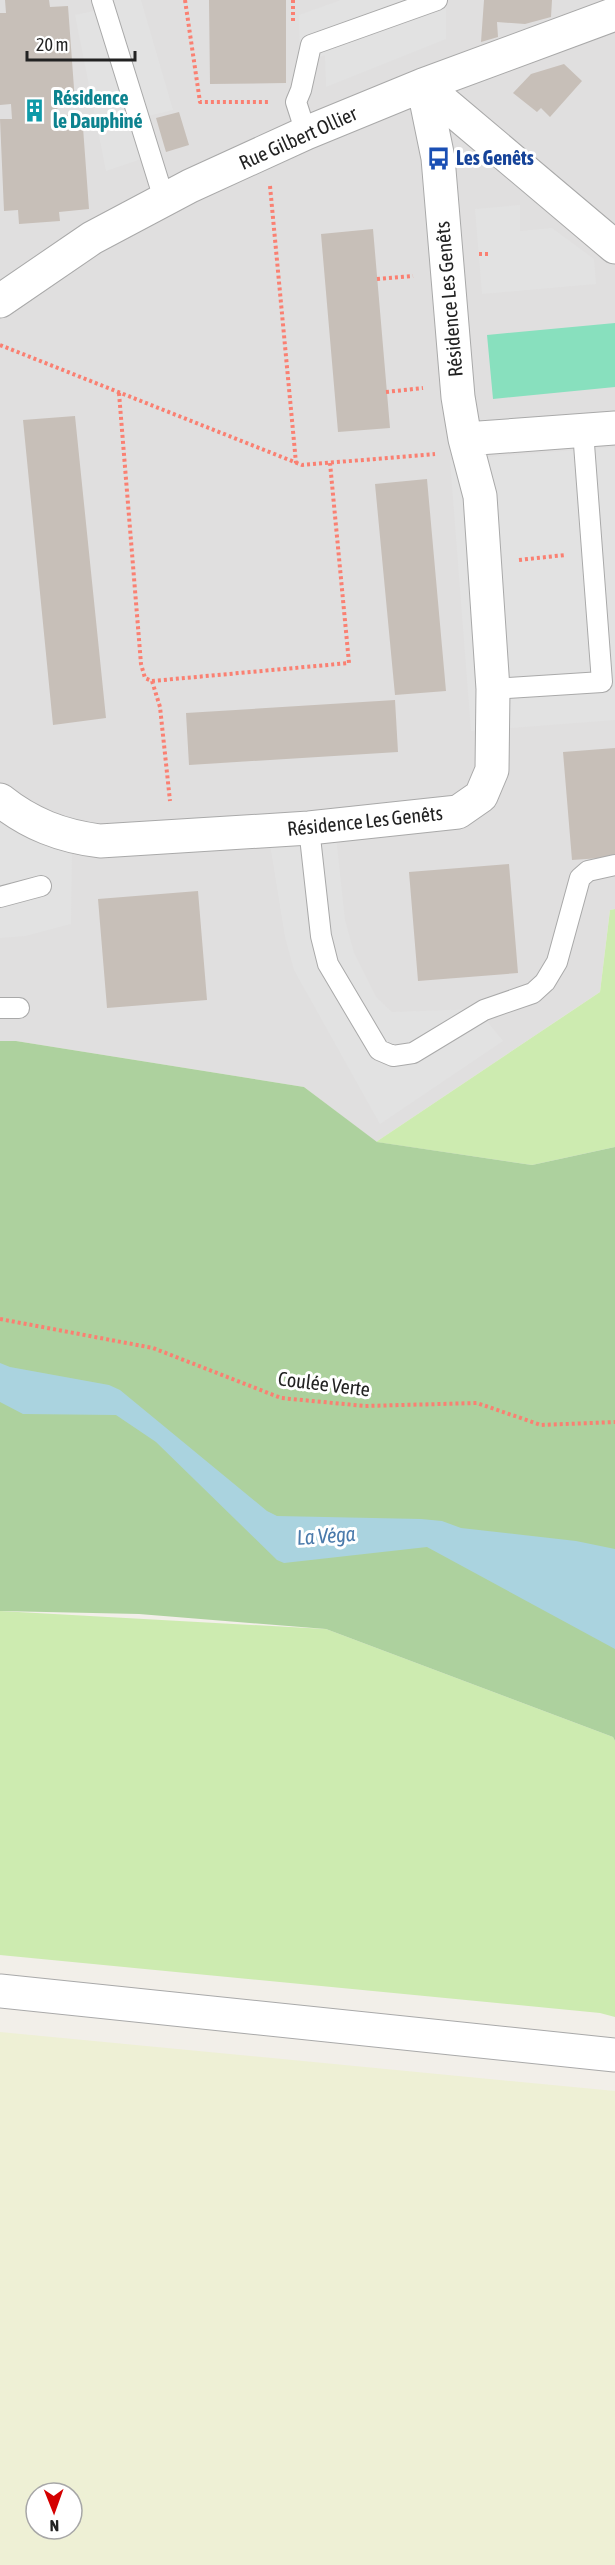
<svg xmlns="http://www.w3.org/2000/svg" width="615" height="2565" font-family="'Asap Condensed',sans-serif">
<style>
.residential{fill:#e0dfdf}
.farmland{fill:#eef0d5;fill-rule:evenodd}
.grass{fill:#cdebb0}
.forest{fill:#add19e}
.pitch{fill:#88e0be}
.parking{fill:#e2e2e2}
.water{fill:#aad3df}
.building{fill:#c7bfb8}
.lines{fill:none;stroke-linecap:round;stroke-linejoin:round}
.lane-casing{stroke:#a9a9a9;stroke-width:22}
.street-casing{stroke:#a9a9a9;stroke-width:35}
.path{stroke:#fa8072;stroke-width:4;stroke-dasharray:3 3;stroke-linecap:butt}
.lane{stroke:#fff;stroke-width:20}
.street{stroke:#fff;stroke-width:33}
.labels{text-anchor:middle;stroke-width:6;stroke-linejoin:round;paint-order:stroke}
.culture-label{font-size:20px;font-weight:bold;fill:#0d838f;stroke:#fff;text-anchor:start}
.street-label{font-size:20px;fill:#222;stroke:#fff}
.transit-label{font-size:20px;font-weight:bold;fill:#164399;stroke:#fff;text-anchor:start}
.water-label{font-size:21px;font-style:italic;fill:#4a7aab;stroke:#fff}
</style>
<rect width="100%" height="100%" fill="#f2efe9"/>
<path class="residential" d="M0,0H615V909L610,910L600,992L376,1142L304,1087L16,1041H0Z"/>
<path class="farmland" d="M0,2032L615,2091V2565H0ZM36,2493H72V2529H36Z"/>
<path class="grass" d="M615,909V1147L532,1165L376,1142L600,992L610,910Z
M0,1611L326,1629L613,1737L615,1741V2017L600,2013L0,1955Z"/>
<path class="forest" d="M0,1041H16L304,1087L377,1142L532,1165L615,1147V1741L613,1737L326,1629L139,1614L0,1611Z"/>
<path class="pitch" d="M615,323V387L493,399L487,335Z"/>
<path class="parking" d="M93,0H141L173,110L148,116L159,153L106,171L75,15L94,11Z
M341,0H446V39L326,87L325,55L300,65L299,15Z
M520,205V231L552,228L594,259L596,284L482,294L475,209Z
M615,447V720L471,731L450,460Z
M0,816L72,851L71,924L26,936L0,938Z
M336,836L345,920L354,953L376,997L392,1012L477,1009L503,1041L380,1124L294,970L285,937L270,844Z"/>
<path class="water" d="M0,1363L10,1367L109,1385L120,1390L267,1511L277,1516L421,1519L442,1521L461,1528L576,1541L615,1549V1649L427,1547L284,1563L277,1560L156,1442L116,1415L23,1414L0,1402Z"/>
<path class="building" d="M5,0H49L50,7L68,6L75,102L57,103L58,116L82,114L89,209L59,212L60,221L19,224L18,210L4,211L0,119H12L11,104L0,105V13H6Z
M209,0H286V83L210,84Z
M484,0H552L551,17L525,24L497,22L498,37L481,42Z
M564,64L582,81L550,117L541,108L537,112L513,93L531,74Z
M179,112L189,145L166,152L156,118Z
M373,229L390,428L338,432L321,234Z
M75,416L106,718L53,725L23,420Z
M427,479L446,691L395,695L375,484Z
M395,700L398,752L189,765L186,713Z
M615,748V857L572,860L563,752Z
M509,864L518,973L418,981L409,872Z
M198,891L207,1000L107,1008L98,899Z"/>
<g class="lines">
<defs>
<path id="lane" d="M102,0L164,199
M306,133L296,102L301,90L311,45L437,0
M493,689L602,682L583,431
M309,828L321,936L328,964L379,1050L393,1056L413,1053L484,1010L533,993L545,982L557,962L580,878L588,871L615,865
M0,897L41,886
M0,1008H19"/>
<path id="street" d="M423,85L438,158L458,397L465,439L615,428
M423,85L615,247
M0,301L92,238L190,186L306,133L423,85L615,14
M0,800C30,824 61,836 100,841L309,828L458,812L481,796L492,770L493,689L480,496L465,439
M0,1991L615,2055"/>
</defs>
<use href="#lane" class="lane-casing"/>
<use href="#street" class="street-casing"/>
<path class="path" d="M185,0L200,102H268
M293,0V24
M270,186L296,463
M479,254H488
M377,279L413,276
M0,345L302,465L435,454
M386,392L423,388
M119,393L141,664L145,678L152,681L349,663L330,463
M519,560L565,555
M152,681L160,707L170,801
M0,1319L153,1348L281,1398L365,1406L477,1403L541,1425L615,1422"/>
<use href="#lane" class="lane"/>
<use href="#street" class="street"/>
</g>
<defs>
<symbol id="building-bare" viewBox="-9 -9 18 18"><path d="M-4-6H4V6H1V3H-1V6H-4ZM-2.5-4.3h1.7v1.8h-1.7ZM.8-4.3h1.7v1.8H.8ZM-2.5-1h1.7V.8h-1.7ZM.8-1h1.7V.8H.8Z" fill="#0f9aa8" stroke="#fff" stroke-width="2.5" paint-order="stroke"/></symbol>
<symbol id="bus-bare" viewBox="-9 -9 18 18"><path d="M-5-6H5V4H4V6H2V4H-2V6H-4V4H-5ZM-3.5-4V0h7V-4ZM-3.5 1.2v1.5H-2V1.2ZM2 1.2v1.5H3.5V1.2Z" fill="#1a4fb4" stroke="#fff" stroke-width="2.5" paint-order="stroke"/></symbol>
</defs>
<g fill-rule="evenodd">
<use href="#building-bare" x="18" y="94" width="33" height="33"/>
<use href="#bus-bare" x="422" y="142" width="33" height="33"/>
</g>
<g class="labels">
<g class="culture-label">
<text x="53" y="105">Résidence<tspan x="53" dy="23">le Dauphiné</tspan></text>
</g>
<g class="street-label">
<text transform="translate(298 138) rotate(-24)" y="7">Rue Gilbert Ollier</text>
<text transform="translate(449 299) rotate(-95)" y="7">Résidence Les Genêts</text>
<text transform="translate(365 821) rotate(-6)" y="7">Résidence Les Genêts</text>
<text transform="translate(324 1384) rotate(7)" y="7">Coulée Verte</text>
</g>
<g class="transit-label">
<text x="456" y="165">Les Genêts</text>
</g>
<g class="water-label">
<text transform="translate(326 1536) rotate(-4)" y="7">La Véga</text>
</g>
</g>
<g transform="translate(54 2511) rotate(179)"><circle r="28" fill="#ffffff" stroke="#a7a7a7" stroke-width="1.5"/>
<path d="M0-4.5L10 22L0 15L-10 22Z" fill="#d40000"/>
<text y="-9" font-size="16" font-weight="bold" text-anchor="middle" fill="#222222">N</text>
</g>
<path d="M27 51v9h108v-9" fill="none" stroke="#222222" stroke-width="3"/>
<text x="36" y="51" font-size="18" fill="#222222" stroke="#ffffff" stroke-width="4.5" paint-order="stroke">20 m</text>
</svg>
